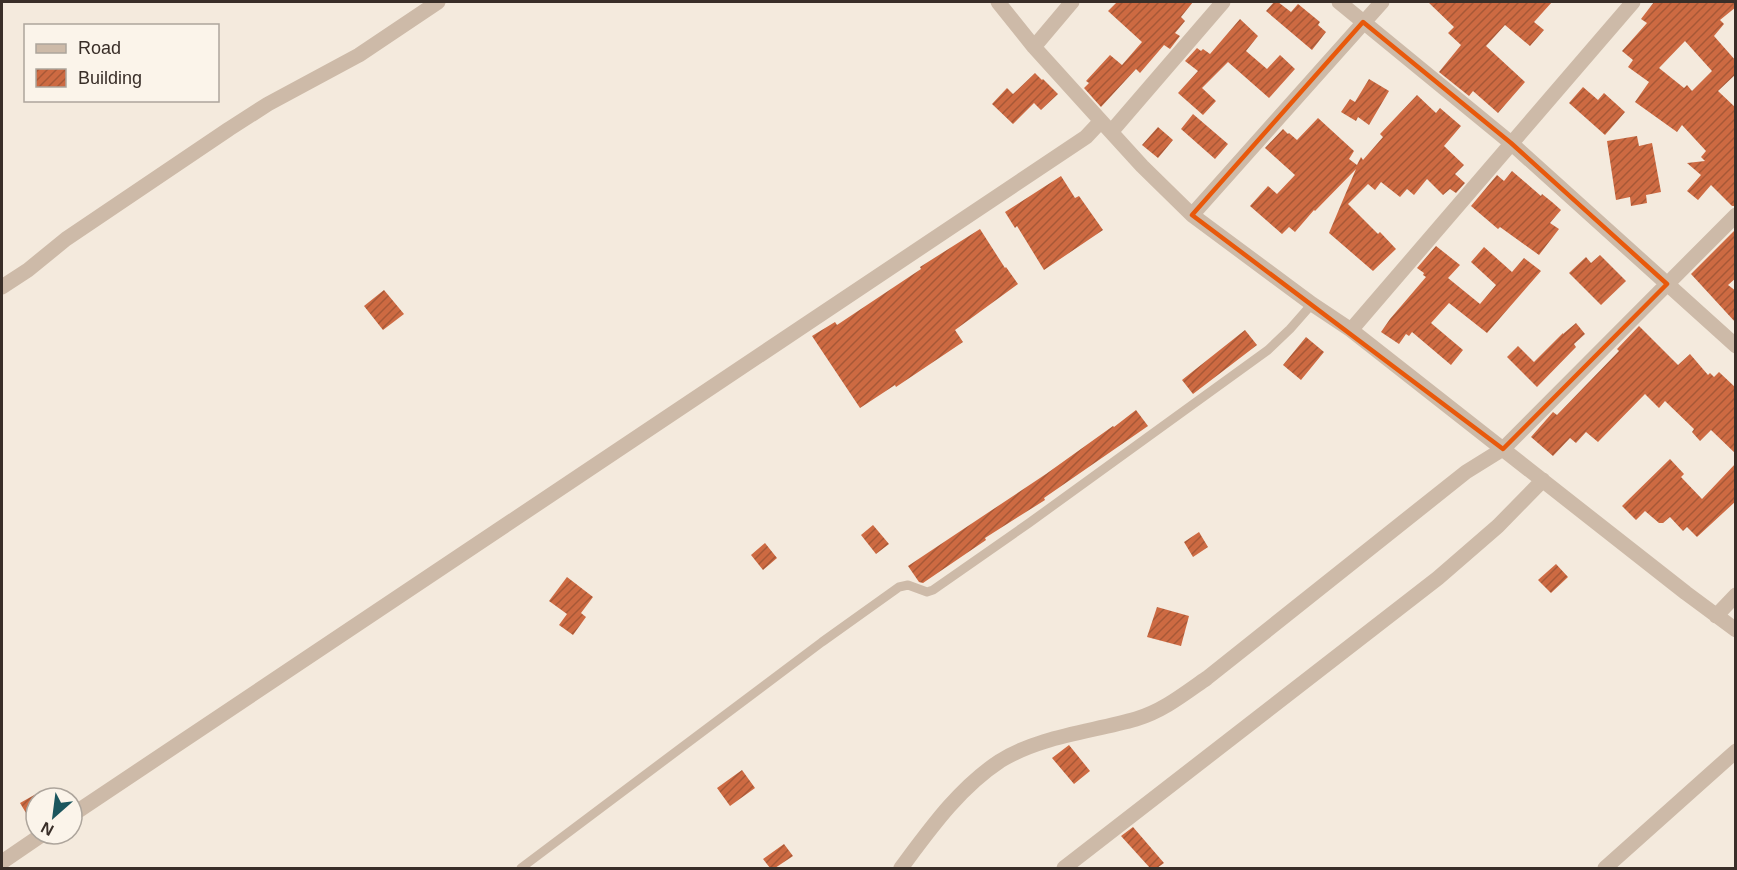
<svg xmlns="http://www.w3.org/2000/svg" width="1737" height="870" font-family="Arial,sans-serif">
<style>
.building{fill:url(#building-hatch);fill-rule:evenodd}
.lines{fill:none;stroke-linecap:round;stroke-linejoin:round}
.lane{stroke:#cdbaa8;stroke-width:9}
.street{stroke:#cdbaa8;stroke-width:15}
.marked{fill:none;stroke:#e8590c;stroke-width:4.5;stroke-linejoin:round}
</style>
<defs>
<pattern id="building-hatch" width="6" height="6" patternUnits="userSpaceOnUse" patternTransform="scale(1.5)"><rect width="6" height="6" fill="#cd6a42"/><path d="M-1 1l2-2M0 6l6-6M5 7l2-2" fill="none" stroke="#a75837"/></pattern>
</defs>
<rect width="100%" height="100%" fill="#f4eadd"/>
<path class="building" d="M1117,2H1193L1181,17L1185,21L1175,33L1180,36L1170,49L1164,45L1140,73L1136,69L1101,107L1084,88L1089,83L1086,81L1110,55L1122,65L1142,42L1108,11Z
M1274,2H1278L1291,12L1298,4L1320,22L1318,25L1326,32L1312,50L1266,11Z
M1428,2H1552L1534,22L1544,30L1530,46L1505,25L1486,46L1525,82L1498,113L1473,91L1469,96L1439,72L1461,45L1448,33L1454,27Z
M1654,2H1736V7L1720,20L1724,24L1714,36L1736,61V74L1718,91L1736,108V206H1732L1711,185L1698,200L1687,191L1701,175L1687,163L1705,161L1701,157L1706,151L1682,125L1677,132L1635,102L1649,82L1628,67L1633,60L1622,51L1647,23L1641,19ZM1685,41L1712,71L1692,91L1687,85L1684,88L1659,68Z
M1240,19L1258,36L1246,51L1267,69L1280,55L1295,69L1269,98L1228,62L1202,88L1216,101L1203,115L1178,93L1198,71L1185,61L1197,48L1201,51L1203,49L1210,54Z
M1035,73L1042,80L1043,79L1058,94L1041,110L1034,103L1013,124L992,104L1007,88L1013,94Z
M1369,79L1389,91L1369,125L1358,117L1356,121L1341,112L1350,99L1355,102Z
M1583,87L1598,100L1604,93L1625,112L1605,135L1569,103Z
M1417,95L1436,113L1440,108L1461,126L1444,146L1464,165L1455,174L1465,183L1456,193L1450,189L1443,195L1427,179L1414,195L1407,189L1400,197L1381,182L1375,190L1368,184L1348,204L1378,234L1380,232L1396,249L1373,271L1329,233L1356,169L1315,211L1314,210L1295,232L1289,227L1282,234L1250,206L1268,186L1277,194L1295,175L1265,148L1283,129L1288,134L1289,133L1297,140L1318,118L1354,151L1349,159L1357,165L1361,157L1363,160L1383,137L1380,134Z
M1193,114L1228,144L1215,159L1181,129Z
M1158,127L1173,140L1158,158L1142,145Z
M1637,136L1639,146L1652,143L1661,192L1646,195L1647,203L1631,206L1630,197L1616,200L1607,141Z
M1512,171L1541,196L1542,194L1552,202L1561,210L1550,223L1559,229L1539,255L1500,227L1498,229L1471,206L1497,175L1504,181Z
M1061,176L1075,198L1079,196L1103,230L1044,270L1017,226L1015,228L1005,212Z
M980,229L1005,268L1006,267L1018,284L955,330L963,342L896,387L895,385L860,408L812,336L835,322L837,325L921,269L920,267Z
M1736,229V278L1728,285L1736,291V323L1691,274Z
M1436,246L1460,265L1448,278L1480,304L1496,285L1471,262L1484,247L1512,272L1524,258L1541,271L1487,333L1449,303L1431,323L1463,350L1451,365L1412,332L1409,336L1406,334L1399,344L1381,332L1390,319L1426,277L1423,275L1424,273L1417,268Z
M1600,255L1626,281L1601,305L1569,273L1586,257L1591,263Z
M384,290L404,314L383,330L364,306Z
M1576,323L1585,334L1574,344L1576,347L1537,387L1507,357L1518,346L1534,362L1563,333V334Z
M1639,326L1678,365L1690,354L1708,375L1710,373L1714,377L1719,372L1736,388V454L1711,430L1700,441L1692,432L1694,429L1665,401L1659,408L1645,394L1598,442L1586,432L1576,443L1570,438L1553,456L1531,437L1553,412L1557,415L1619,351L1617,349Z
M1245,330L1257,345L1193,394L1182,380Z
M1306,337L1324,352L1301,380L1283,365Z
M1136,410L1148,426L1044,498L1045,500L985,538L986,540L923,583L919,582L908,566L1046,474L1113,426L1114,427Z
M1670,459L1684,474L1681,477L1702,499L1736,463V501L1697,537L1687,527L1683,531L1670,517L1663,523H1659L1645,511L1636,520L1622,506Z
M873,525L889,544L876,554L861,535Z
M1199,532L1208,547L1193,557L1184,542Z
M765,543L777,558L763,570L751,555Z
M1556,564L1568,577L1551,593L1538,580Z
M567,577L593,597L581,613L586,617L573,635L559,625L567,614L549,601Z
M1157,607L1189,616L1181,646L1147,637Z
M1069,745L1090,771L1074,784L1052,758Z
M742,770L755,788L730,806L717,788Z
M36,794V827L35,828L20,803Z
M1133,827L1164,863L1157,868H1150L1121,836Z
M784,844L793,856L775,868H770L763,859Z"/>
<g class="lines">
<path class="lane" d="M521,868L822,642L899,587L908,585L927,592L933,590L1029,523L1268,350L1290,329L1312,304"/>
<path class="street" d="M998,2L1034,47L1101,121L1142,166L1192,215L1312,304L1351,330L1686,593L1736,630
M1339,2L1511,143L1736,346
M1034,47L1072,2
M1111,132L1223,2
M1192,215L1382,2
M2,287L28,270L66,239L229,129L268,104L359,55L438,2
M1351,330L1633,2
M1716,616L1736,595
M72,815L1086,137L1101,121
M2,862L43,834
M901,868C930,829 959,788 1000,761C1040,736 1091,732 1136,719C1163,711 1184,694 1207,678L1466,472L1503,449L1736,215
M1064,868L1438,578L1498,526L1543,480
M1605,868L1736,751"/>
</g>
<path class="marked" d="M1363,22L1511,143L1667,284L1503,449L1192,215Z"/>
<rect width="1737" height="870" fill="none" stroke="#392e28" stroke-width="6"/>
<rect x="24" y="24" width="195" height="78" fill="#fbf4ea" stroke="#ada59c" stroke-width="1.5"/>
<rect x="36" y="44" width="30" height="9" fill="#cdbaa8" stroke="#ada59c" stroke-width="1.5"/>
<text x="78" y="54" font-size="18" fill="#392e28">Road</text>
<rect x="36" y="69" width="30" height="18" fill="url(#building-hatch)" stroke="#ada59c" stroke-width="1.5"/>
<text x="78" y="84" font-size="18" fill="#392e28">Building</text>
<g transform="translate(54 816) rotate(208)"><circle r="28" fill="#fbf4ea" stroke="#ada59c" stroke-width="1.5"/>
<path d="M0-4.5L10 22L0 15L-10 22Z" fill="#1b565e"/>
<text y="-9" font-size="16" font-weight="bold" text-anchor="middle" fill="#392e28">N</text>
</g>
</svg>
